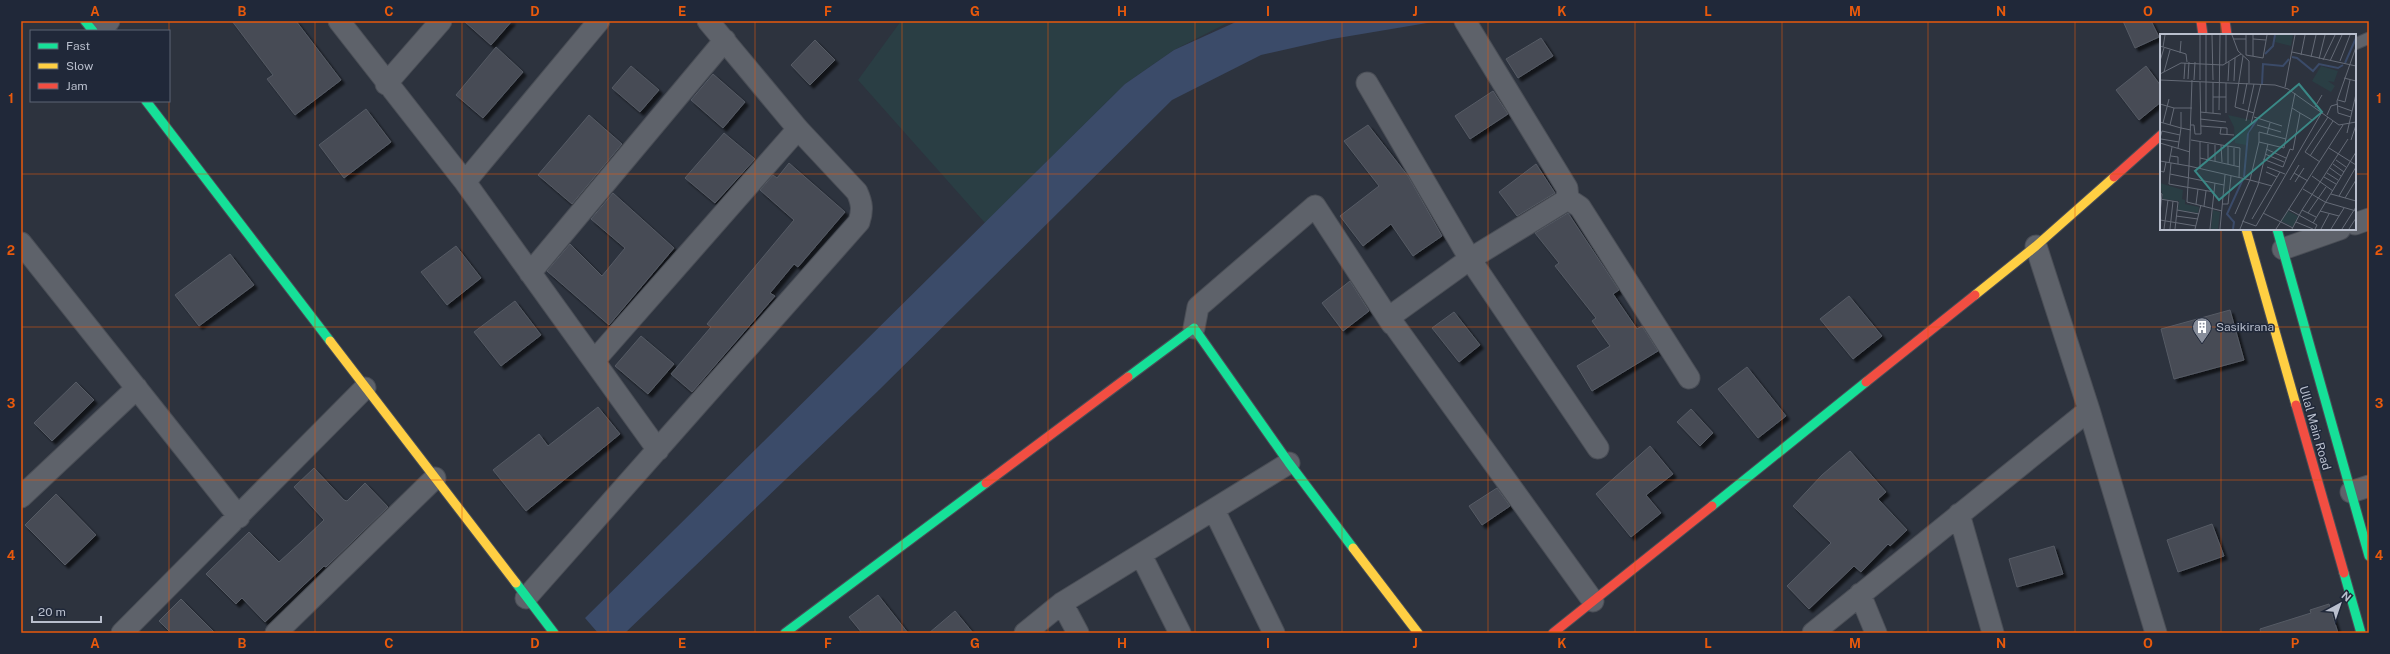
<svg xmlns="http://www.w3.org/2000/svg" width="2390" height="654" font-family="'Public Sans',sans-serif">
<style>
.green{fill:#2a3e44}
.water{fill:#3b4b69}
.building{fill:#464b54;stroke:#565b65;filter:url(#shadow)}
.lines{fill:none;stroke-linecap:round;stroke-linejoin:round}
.lane-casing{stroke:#4a4e56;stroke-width:13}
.street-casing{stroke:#4a4e56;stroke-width:23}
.fast-casing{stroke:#4a4e56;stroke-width:11}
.slow-casing{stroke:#4a4e56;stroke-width:11}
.jam-casing{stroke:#4a4e56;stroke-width:11}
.lane{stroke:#5e626a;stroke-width:11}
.street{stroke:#5e626a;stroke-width:21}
.fast{stroke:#16e098;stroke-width:9}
.slow{stroke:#ffcf43;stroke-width:9}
.jam{stroke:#f24e42;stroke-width:9}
.grid{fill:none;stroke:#e8590c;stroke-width:1;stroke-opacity:0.55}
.labels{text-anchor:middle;stroke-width:3;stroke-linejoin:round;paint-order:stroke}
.poi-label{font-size:12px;fill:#b9bfcd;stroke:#202839;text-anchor:start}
.street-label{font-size:12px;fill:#b9bfcd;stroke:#202839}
.inset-river{fill:none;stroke:#3b4b69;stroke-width:2}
.inset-road{fill:none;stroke:#656b77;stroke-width:1}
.view{fill:#3a8886;fill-opacity:0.15;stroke:#3a8886;stroke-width:2}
.inset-edge{fill:none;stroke:#b9bfcd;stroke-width:2}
.neatline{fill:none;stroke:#e8590c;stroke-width:1.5}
.grid-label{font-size:13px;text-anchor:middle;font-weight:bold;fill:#e8590c}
</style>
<defs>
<filter id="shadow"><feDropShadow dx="3.5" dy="3.5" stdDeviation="1" flood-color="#0009"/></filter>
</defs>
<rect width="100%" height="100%" fill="#2d333e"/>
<path class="green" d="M901,21H1231L1174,50L1125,84L985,223L858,80Z"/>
<path class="water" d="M1238,21L1433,22L1332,39L1261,55L1172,100L878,391L625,633H598L585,618L1125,84L1174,50Z"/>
<path class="building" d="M232,21H296L341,80L295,115L267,79L273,75Z
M464,21H512L491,45Z
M2123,21H2151L2159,37L2135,48Z
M1541,38L1553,56L1518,78L1506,59Z
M815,40L835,60L810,85L791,65Z
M496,47L523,72L483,118L456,95Z
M631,66L659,90L640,112L612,88Z
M2146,66L2161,86V102L2139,120L2116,90Z
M713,74L745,102L723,128L691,100Z
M1493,91L1508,114L1470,139L1455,116Z
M366,109L391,142L344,178L319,145Z
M589,115L622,144L572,204L538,175Z
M1368,125L1408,176L1442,236L1413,256L1391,224L1363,246L1340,216L1379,186L1344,141Z
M724,133L755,159L715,203L685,178Z
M789,163L845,212L798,267L794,264L770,293L775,296L692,392L671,374L711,327L707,324L794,220L760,190L773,175L777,178Z
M1536,164L1555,193L1517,216L1499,192Z
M613,193L674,248L609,325L547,271L570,244L602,276L625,248L591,219Z
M1568,213L1619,290L1613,294L1637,329L1642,326L1658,351L1592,391L1577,366L1610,346L1592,321L1596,318L1555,266L1559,263L1535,233Z
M456,246L481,278L447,305L421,272Z
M230,254L254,285L199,326L175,295Z
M1350,281L1369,311L1343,331L1322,303Z
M1849,296L1882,336L1853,359L1820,319Z
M515,301L541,335L501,366L474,332Z
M2230,310L2244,360L2174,379L2161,329Z
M1454,312L1480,345L1459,362L1432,328Z
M641,336L674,364L648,394L615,366Z
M1747,367L1786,416L1758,438L1718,389Z
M76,382L94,400L52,441L34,423Z
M598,407L620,434L526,511L493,470L539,434L548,446Z
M1691,409L1713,433L1700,446L1677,422Z
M1650,446L1673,474L1646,495L1661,513L1631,537L1596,494Z
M1850,451L1886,492L1878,499L1907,530L1890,546L1888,544L1861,572L1854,566L1809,609L1787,586L1831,543L1793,506L1822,475Z
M314,468L344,500L347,501L365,483L388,507L326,567L324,566L265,622L242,598L236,604L206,574L249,532L279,562L301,542L324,520L294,487Z
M1497,488L1510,506L1482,525L1469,506Z
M56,494L96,535L65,565L25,525Z
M2212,524L2224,556L2178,572L2167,540Z
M2054,546L2063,574L2017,587L2009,559Z
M878,595L908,633H862L849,617Z
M181,599L215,633H171L159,621Z
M2329,604L2338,633H2261L2260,629L2311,613L2310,610Z
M955,611L973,633H929Z"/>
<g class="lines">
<defs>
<path id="lane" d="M2355,44L2369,38"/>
<path id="street" d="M339,21L465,182L658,450
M1465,21L1567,188L1568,199L1580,207L1689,378
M100,31L109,21
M1367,83L1470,259L1598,448
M386,84L441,21
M465,182L599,21
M1568,199L1470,259L1395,313L1392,322L1593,601
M2355,224L2369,219
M21,243L239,517
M2283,249L2340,229
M530,273L725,40
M1194,328L1198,307L1315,206L1392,324
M594,361L798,129
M2089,410L2156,633
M2351,492L2369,486
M21,497L137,388
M1214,510L1274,633
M1959,514L1993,633
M1141,555L1180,633
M1860,594L1876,633
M526,598L859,222C863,210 862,203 857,192L798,129L708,21
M1062,603L1078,633
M122,633L365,388
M276,633L435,478
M1025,633L1062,603L1289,463
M1813,633L2089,410L2036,246"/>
<path id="fast" d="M85,21L93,31
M146,101L330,341
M2277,229L2369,556
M1128,377L1194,328L1289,463L1353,548
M1712,506L1866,382
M2344,573L2361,633
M516,583L554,633
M785,633L986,483"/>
<path id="slow" d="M2246,229L2296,405
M1975,295L2036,246L2114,177
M330,341L516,583
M1353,548L1418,633"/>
<path id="jam" d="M2201,21L2203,35
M2225,21L2227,35
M2114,177L2161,135
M1866,382L1975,295
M2296,405L2344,573
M986,483L1128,377
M1553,633L1712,506"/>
</defs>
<use href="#lane" class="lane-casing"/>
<use href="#street" class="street-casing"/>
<use href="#fast" class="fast-casing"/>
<use href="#slow" class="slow-casing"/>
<use href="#jam" class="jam-casing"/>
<use href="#lane" class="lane"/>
<use href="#street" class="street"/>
<use href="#fast" class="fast"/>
<use href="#slow" class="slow"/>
<use href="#jam" class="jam"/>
</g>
<path class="grid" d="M169,21V31M315,21V633M462,21V633M608,21V633M755,21V633M902,21V633M1048,21V633M1195,21V633M1342,21V633M1488,21V633M1635,21V633M1782,21V633M1928,21V633M2075,21V633M2221,21V35M169,101V633M21,174H2161M2355,174H2369M2221,229V633M21,327H2369M21,480H2369"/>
<defs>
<symbol id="building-pin" viewBox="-11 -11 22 30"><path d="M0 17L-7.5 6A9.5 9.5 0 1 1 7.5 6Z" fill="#888e9b" stroke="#202839"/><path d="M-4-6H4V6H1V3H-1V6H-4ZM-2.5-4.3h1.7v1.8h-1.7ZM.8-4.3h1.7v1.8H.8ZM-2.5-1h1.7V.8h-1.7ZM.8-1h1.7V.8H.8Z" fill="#fff"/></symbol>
</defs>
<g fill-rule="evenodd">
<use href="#building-pin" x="2191" y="316" width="22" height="30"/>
</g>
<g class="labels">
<g class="poi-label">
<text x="2216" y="331">Sasikirana</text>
</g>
<g class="street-label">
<text transform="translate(2315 428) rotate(74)" y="4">Ullal Main Road</text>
</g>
</g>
<g transform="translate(2160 34)">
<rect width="196" height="196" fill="#2d333e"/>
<path d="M116,1H133L131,12L115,8ZM161,32L178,37L174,48L168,47L175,52L171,58L152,47ZM68,81L91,86L86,111L75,109L74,93ZM0,149L23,156L22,165L25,166V170L39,173L38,179L18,176L19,167L3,165ZM53,176L60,178L58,195H51ZM128,177L138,182L133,193L121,187Z" fill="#2a3e44"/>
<path d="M96,85L98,86L89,99L85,143H83L87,100Z" fill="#3b4b69"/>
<path class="inset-river" d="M105,20L113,12L115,1M132,23L137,24L153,37L159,30L178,34L183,31M185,29L196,4M102,50L103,30L123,32L129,25M73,195L74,188L67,180L83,145"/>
<path class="inset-road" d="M40,1V46M46,1V78M52,1L53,46M66,1V29M72,1L78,17L89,27V49M73,5H86M93,5L106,6M0,12L26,20L27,28M3,13L5,1M132,18L196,32M20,19L21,7M86,21L103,24L107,1M86,21V1M141,21L145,1M83,22L75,73L94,79M93,22V1M151,23L156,1M159,25L165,1M163,26L175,1M0,27L4,14M170,27L182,1M180,27L190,1M4,38L10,16M0,40L21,29L63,31L81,20M184,44L196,47M24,45L25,29M28,45L29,28M0,46L115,51L128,55L179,91L196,88M32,46L29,132L90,146L99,108L124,114L135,59M34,46L35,28M68,47L69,28M74,47L75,24M125,53L135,1M53,63H66M178,66L185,68L190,46M0,70L14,74H32M83,70L87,49M178,72L192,77M155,73L162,61M59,76L60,1M40,78L61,80M53,79V48M66,79V49M140,79L152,86M167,81L171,72L178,70M94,83L122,92M191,83L178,79L177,67L196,13M40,85L66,88M86,87L94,50M0,88L21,94V78M3,89L9,65M110,89L107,100L126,105M91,90L101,50M10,91L14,74M31,91H34L35,100H41L40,48M97,91L121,98M41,92L67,94V100M61,94L60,100L74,101M187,99L196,60M0,104L2,97L20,101L21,94L31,96M1,105L19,108M31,106L80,114L79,144M191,106L196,91M99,108V98L107,100M0,109L30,118M61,111L62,128M68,112V130M18,114L20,101M169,114L196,131M106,115L126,124M105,120L124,128M11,122L18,123V130M150,122L173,87M40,124L80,133M48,125V110M103,125L123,133L130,115L133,116L140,79L132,74M176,126L186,133M0,127L29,132L27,168L62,177M55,127V111M160,128L145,118L168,83M9,129L12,113M11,129L9,150L54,158M173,130L184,138M74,131V114M107,133L125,140M170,134L181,142M40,135V108M0,137L4,138L6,128M106,138L117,143M134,139L148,147M167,139L178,146M10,140L64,151M152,142L173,157M164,143L176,150M130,146L139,131M135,148L144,134M143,155L165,168L196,177M0,159L2,160L0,179M171,160L196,167M179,162L196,133M185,164L196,146M0,165L18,168L15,195M36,170L38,155M62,170H68L71,142M44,172L46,157M128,175L157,191L155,195M17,176L39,180M142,176L156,183M160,177L179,182M103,179L133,194M148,179L166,153M75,180L90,146L112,152M16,182L38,185M92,185L120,138M0,186L36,192M82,187L96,192L162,78M136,188L153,195M153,189L196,118M4,195L8,166M10,195L13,167M35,195L41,171M50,195L55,149M60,195L65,141M80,195L98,151L108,110M116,195L183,91M132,195L142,176L188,105M161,195L169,180M171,195L184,174M182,195L196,173M189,195L196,184"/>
<path class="view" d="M139,50L162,78L59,166L35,137Z"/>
<rect width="196" height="196" class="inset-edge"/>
</g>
<rect width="2390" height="654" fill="none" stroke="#202839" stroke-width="44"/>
<rect x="30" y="30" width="140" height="72" fill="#202839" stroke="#5d6474"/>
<rect x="38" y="43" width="20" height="6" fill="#16e098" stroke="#5d6474"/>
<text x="66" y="50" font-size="12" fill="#b9bfcd">Fast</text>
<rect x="38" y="63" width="20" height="6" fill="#ffcf43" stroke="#5d6474"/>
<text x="66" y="70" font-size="12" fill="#b9bfcd">Slow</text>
<rect x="38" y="83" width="20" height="6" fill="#f24e42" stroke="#5d6474"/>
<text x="66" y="90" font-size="12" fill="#b9bfcd">Jam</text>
<g transform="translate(2340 604) rotate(40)" stroke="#202839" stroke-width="3" paint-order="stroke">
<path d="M0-3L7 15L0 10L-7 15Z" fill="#b9bfcd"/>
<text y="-6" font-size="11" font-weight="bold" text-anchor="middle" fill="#b9bfcd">N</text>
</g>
<path d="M32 616v6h69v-6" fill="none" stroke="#b9bfcd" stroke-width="2"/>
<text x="38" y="616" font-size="12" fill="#b9bfcd" stroke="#202839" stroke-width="3" paint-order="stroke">20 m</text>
<rect x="22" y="22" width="2346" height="610" class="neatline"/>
<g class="grid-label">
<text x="95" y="16">A</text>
<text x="242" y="16">B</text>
<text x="389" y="16">C</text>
<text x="535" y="16">D</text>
<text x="682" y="16">E</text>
<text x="828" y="16">F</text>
<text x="975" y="16">G</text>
<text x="1122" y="16">H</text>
<text x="1268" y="16">I</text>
<text x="1415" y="16">J</text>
<text x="1562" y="16">K</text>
<text x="1708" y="16">L</text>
<text x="1855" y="16">M</text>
<text x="2001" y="16">N</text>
<text x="2148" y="16">O</text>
<text x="2295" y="16">P</text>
<text x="11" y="103">1</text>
<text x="2379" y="103">1</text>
<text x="11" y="255">2</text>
<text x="2379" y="255">2</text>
<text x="11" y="408">3</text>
<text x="2379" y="408">3</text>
<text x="11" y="560">4</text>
<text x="2379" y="560">4</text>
<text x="95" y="648">A</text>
<text x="242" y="648">B</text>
<text x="389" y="648">C</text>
<text x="535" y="648">D</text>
<text x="682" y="648">E</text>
<text x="828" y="648">F</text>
<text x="975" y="648">G</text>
<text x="1122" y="648">H</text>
<text x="1268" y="648">I</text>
<text x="1415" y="648">J</text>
<text x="1562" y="648">K</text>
<text x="1708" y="648">L</text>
<text x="1855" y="648">M</text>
<text x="2001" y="648">N</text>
<text x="2148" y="648">O</text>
<text x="2295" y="648">P</text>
</g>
</svg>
